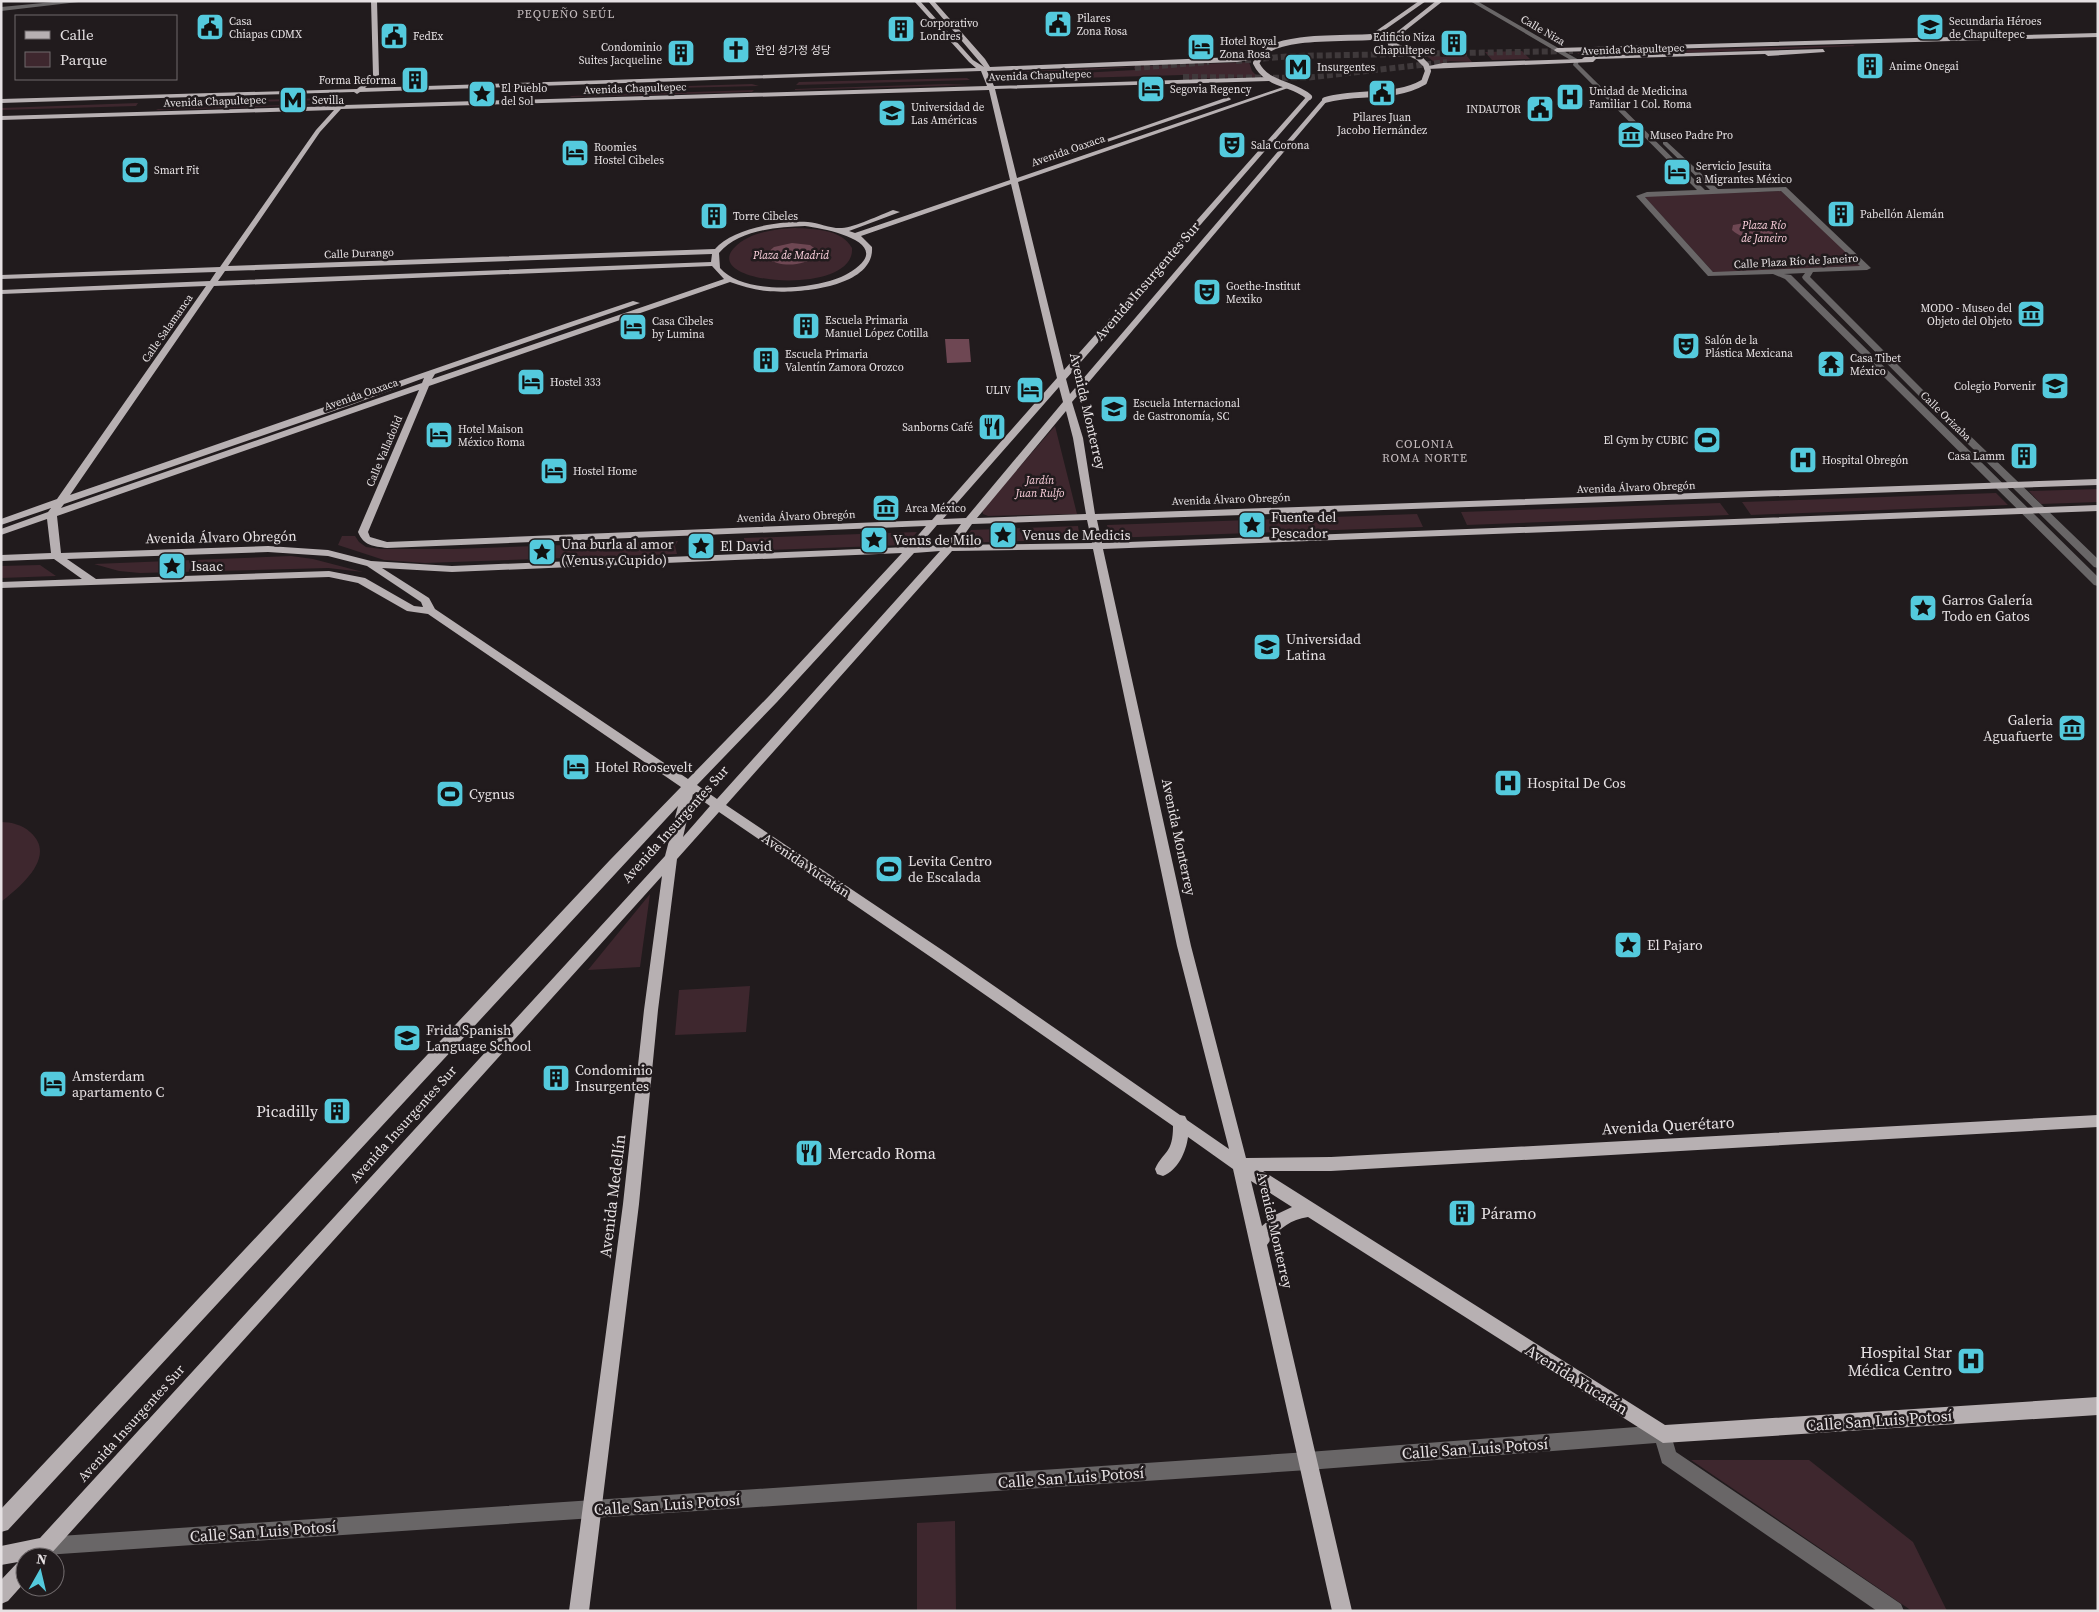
<svg xmlns="http://www.w3.org/2000/svg" width="2099" height="1612" font-family="'Source Serif 4','Noto Sans KR',serif">
<style>
.green{fill:#3e272e}
.water{fill:#6e4753}
.lines{fill:none;stroke-linecap:round;stroke-linejoin:round}
.major-tunnel{stroke:#3f393b;stroke-width:6;stroke-dasharray:6 3;stroke-linecap:butt}
.minor{fill:#696667;fill-rule:evenodd}
.major{fill:#b7b0b2;fill-rule:evenodd}
.major-bridge{stroke:#b7b0b2;stroke-width:6}
.labels{text-anchor:middle;stroke-width:5;stroke-linejoin:round;paint-order:stroke}
.far-poi-label{font-size:11px;fill:#e6e1e3;stroke:#211b1d;text-anchor:start}
.far-street-label{font-size:11px;fill:#e6e1e3;stroke:#211b1d}
.far-park-label{font-size:11px;font-style:italic;fill:#fdd1dd;stroke:#211b1d}
.far-neighbourhood-label{font-size:12px;letter-spacing:1px;fill:#c5bcbe;stroke:#211b1d}
.street-label{font-size:14px;fill:#e6e1e3;stroke:#211b1d}
.poi-label{font-size:14px;fill:#e6e1e3;stroke:#211b1d;text-anchor:start}
.near-poi-label{font-size:16px;fill:#e6e1e3;stroke:#211b1d;text-anchor:end}
.near-street-label{font-size:16px;fill:#e6e1e3;stroke:#211b1d}
</style>
<rect width="100%" height="100%" fill="#211b1d"/>
<path class="green" d="M1853,45L1855,46L1584,57L1577,53Z
M1416,47L1442,57L1467,56L1472,62L1450,61L1437,64L1425,55L1411,48Z
M1522,51L1530,59L1492,60L1485,52Z
M1249,62L1252,71L1258,77L1184,79L1183,75L1009,80H1006L1005,77L1135,70L1134,67L1074,71L1005,72Z
M967,78L970,80L796,85L799,82Z
M752,84L759,86L584,90L624,86L623,88Z
M946,84L972,85L795,90V89Z
M754,90L752,92L569,97L572,96Z
M327,98L324,100L186,104L187,102Z
M138,103L136,106L1,110V108Z
M320,104L318,105L156,110L158,109Z
M1781,191L1863,267L1714,273L1644,196Z
M795,228C814,229 842,229 852,248C856,297 700,285 734,248C749,232 775,229 795,228Z
M1055,426L1077,514L988,516L983,514L982,510Z
M2098,489V502L2041,504L2029,491Z
M1996,493L2008,505L1751,515L1742,502Z
M1720,503L1729,515L1467,525L1461,512Z
M1417,514L1423,527L1109,538L1107,525Z
M1078,526L1080,539L961,543L971,530Z
M917,532L906,545L741,551L744,546V538Z
M342,536H355L359,542L366,547L381,549H453L678,541L675,546L677,554L425,563L384,560L338,545Z
M291,556L313,559L363,572L328,568L140,573L119,571L94,564Z
M40,565L56,576L1,578V566Z
M1,822C11,822 23,825 30,832C58,856 20,887 1,902Z
M650,894L640,967L588,970Z
M750,986L746,1032L675,1035L679,990Z
M1691,1460H1809L1913,1542L1947,1611H1912Z
M955,1521L956,1611H917V1523Z"/>
<path class="water" d="M1750,222L1769,228L1774,234C1764,244 1741,239 1732,230L1733,225Z
M792,243L810,245L817,250L816,256C804,266 780,268 767,258V253L774,247Z
M945,339H969L971,362L947,363Z"/>
<g class="lines">
<path class="major-tunnel" d="M1236,61L1292,56L1573,51
M1135,68L1209,62
M1183,77L1305,78L1447,62"/>
<path class="minor" d="M64,1H87L1,11V7Z
M1470,1H1477L1579,60L1578,64L1705,190H1710L1663,144V142H1667L1718,189L1786,187L1871,268L1867,270L1813,272L1810,277L1932,399L2098,559V568L2094,567L1926,403L1803,279L1802,277L1805,273L1784,274L1791,275L2098,577V586L2094,585L1785,279L1773,274L1708,276L1636,196L1647,192L1697,190L1573,65L1574,62ZM1781,191L1860,266L1713,272L1645,197Z
M1663,1425L1669,1428L1676,1452L1901,1604L1904,1611H1877L1662,1463L1656,1443L1308,1470L45,1555L38,1553L36,1546L38,1539L45,1537L1308,1452Z"/>
<path class="major" d="M371,1H377L379,75L365,88L976,68L969,62L914,1H920L973,60L984,67L928,1H934L985,59L990,67L1260,56V58L1237,62L987,71L994,86L1269,77L1272,79L1269,81L995,89L1017,178L1286,86L1291,87L1018,182L1064,370L1307,96L1312,97L1066,379L1070,394L1323,99H1327V101L1072,402L1083,438L1095,514L2098,479V485L1097,520L1102,543L2098,505V511L1103,549L1191,946L1246,1158L1331,1157L2098,1115V1127L1331,1171H1263L1665,1425L2098,1397V1415L1663,1443L1308,1217C1289,1220 1277,1230 1267,1245L1352,1611H1332L1233,1169L1188,1137C1186,1152 1178,1170 1163,1176L1157,1174L1155,1169C1164,1150 1173,1154 1173,1126L938,962L719,812L677,859L658,1010L639,1204L589,1611H569L623,1204L644,1010L662,876L48,1557H25V1582L8,1601L1,1604V1580L18,1562L1,1565V1546L40,1538L665,856L678,806L8,1530L1,1532V1509L610,860L681,787L428,614L407,611L358,583L329,577L1,588V582L82,579L54,559L1,561V555L51,553L47,519L1,535V529L48,512L51,508L1,525V519L57,499L206,286L1,294V290L210,281L216,272L1,279V275L220,267L316,130L334,110L1,120V116L338,106L342,103L345,105L987,86L981,71L360,92L357,94L354,92L1,103V99L357,89L373,75ZM989,90L1010,180L855,233L849,231L900,212L893,210C880,215 855,227 842,228C832,229 819,223 808,222C783,220 732,228 715,249L228,266L320,132L341,109ZM1011,184L1057,378L932,520L387,542L370,537L368,532L429,386L730,282C742,286 754,290 767,291C796,294 875,288 872,247L861,236ZM805,226C829,229 900,244 847,274C818,290 744,296 720,268L719,253C738,230 776,227 805,226ZM712,254L711,262L218,281L225,271ZM712,266L724,279L432,379L435,374L640,303L633,301C445,364 258,431 70,495L214,286ZM424,378L422,383L61,508L64,504L351,405ZM1059,387L1063,402L966,518L943,519ZM419,390L358,532C364,546 373,546 387,548L926,526L908,547L452,566L371,561L328,550L268,546L61,553L57,516ZM1066,411L1073,438L1086,514L977,518ZM1087,520L1092,543L957,545L972,524ZM961,524L946,545L919,546L937,525ZM1093,549L1177,946L1229,1149L1187,1120L1185,1116L1180,1115L948,954L726,805L952,551ZM940,551L717,799L697,785L777,702L914,553ZM268,552L328,556L367,566L421,602L423,607L414,606L365,578L329,571L96,579L67,559ZM902,553L769,696L688,779L435,609L429,598L382,568L452,572ZM693,794L710,806L683,837ZM1251,1181L1292,1207L1275,1215L1262,1226Z
M1419,1H1426L1373,38H1369V36Z
M1436,1H1443L1392,41H1388V39Z
M2098,33V37L1557,52L1554,50L1557,48Z
M1823,49L1825,52L1768,56L1765,54L1596,59L1593,62L1427,69L1424,67L1443,63L1582,59L1585,56Z
M1228,97L1231,99L1230,100L1040,165L1035,164Z"/>
<path class="major-bridge" d="M1309,97C1292,82 1267,86 1256,63C1258,60 1260,56 1263,53C1283,35 1344,39 1371,37
M1325,100C1358,90 1393,100 1424,82L1428,71L1426,65L1418,57L1391,44L1390,40"/>
</g>
<defs>
<symbol id="civic-square" viewBox="-11 -11 22 22"><rect x="-9" y="-9" width="18" height="18" rx="4" fill="#54cadd" stroke="#211b1d"/><path d="M-.6-6.5H3V-4.5H.6V-3L4-1V1h2V6H-6V1h2V-1L-.6-3ZM-1.2 2.5V6h2.4V2.5Z" fill="#111"/></symbol>
<symbol id="school-square" viewBox="-11 -11 22 22"><rect x="-9" y="-9" width="18" height="18" rx="4" fill="#54cadd" stroke="#211b1d"/><path d="M0-5L7-2L0 1L-7-2ZM-4 1L0 2.5L4 1V4Q0 6-4 4Z" fill="#111"/></symbol>
<symbol id="building-square" viewBox="-11 -11 22 22"><rect x="-9" y="-9" width="18" height="18" rx="4" fill="#54cadd" stroke="#211b1d"/><path d="M-4-6H4V6H1V3H-1V6H-4ZM-2.5-4.3h1.7v1.8h-1.7ZM.8-4.3h1.7v1.8H.8ZM-2.5-1h1.7V.8h-1.7ZM.8-1h1.7V.8H.8Z" fill="#111"/></symbol>
<symbol id="hotel-square" viewBox="-11 -11 22 22"><rect x="-9" y="-9" width="18" height="18" rx="4" fill="#54cadd" stroke="#211b1d"/><path d="M-6-4.5h1.5V1H6V5H4.5V3h-9V5H-6ZM-4 0a1.8 1.8 0 1 1 3.6 0ZM.5 0V-2.5h3Q6-2.5 6 0Z" fill="#111"/></symbol>
<symbol id="church-square" viewBox="-11 -11 22 22"><rect x="-9" y="-9" width="18" height="18" rx="4" fill="#54cadd" stroke="#211b1d"/><path d="M-1.2-6h2.4v3.5h3.3v2.4h-3.3V6h-2.4V-.1h-3.3v-2.4h3.3Z" fill="#111"/></symbol>
<symbol id="metro-square" viewBox="-11 -11 22 22"><rect x="-9" y="-9" width="18" height="18" rx="4" fill="#54cadd" stroke="#211b1d"/><path d="M-5.5 5V-5H-3L0 0L3-5H5.5V5H3V-.5L0 4L-3-.5V5Z" fill="#111"/></symbol>
<symbol id="sight-square" viewBox="-11 -11 22 22"><rect x="-9" y="-9" width="18" height="18" rx="4" fill="#54cadd" stroke="#211b1d"/><path d="M0-6L1.8-2.2L6-1.7L2.9 1.2L3.7 5.4L0 3.3L-3.7 5.4L-2.9 1.2L-6-1.7L-1.8-2.2Z" fill="#111"/></symbol>
<symbol id="hospital-square" viewBox="-11 -11 22 22"><rect x="-9" y="-9" width="18" height="18" rx="4" fill="#54cadd" stroke="#211b1d"/><path d="M-5-5h3v3.5h4V-5h3V5h-3V1.5h-4V5h-3Z" fill="#111"/></symbol>
<symbol id="university-square" viewBox="-11 -11 22 22"><rect x="-9" y="-9" width="18" height="18" rx="4" fill="#54cadd" stroke="#211b1d"/><path d="M0-5L7-2L0 1L-7-2ZM-4 1L0 2.5L4 1V4Q0 6-4 4Z" fill="#111"/></symbol>
<symbol id="museum-square" viewBox="-11 -11 22 22"><rect x="-9" y="-9" width="18" height="18" rx="4" fill="#54cadd" stroke="#211b1d"/><path d="M0-6L6-3V-2H-6V-3ZM-5-1h2V3h-2ZM-1-1h2V3h-2ZM3-1h2V3H3ZM-6 4H6V6H-6Z" fill="#111"/></symbol>
<symbol id="theatre-square" viewBox="-11 -11 22 22"><rect x="-9" y="-9" width="18" height="18" rx="4" fill="#54cadd" stroke="#211b1d"/><path d="M-5-5.5Q0-4 5-5.5V0Q5 5 0 6Q-5 5-5 0ZM-3.3-2.5H-1v1.5H-3.3ZM1-2.5H3.3v1.5H1ZM-2.8 1Q0 5.5 2.8 1Z" fill="#111"/></symbol>
<symbol id="stadium-square" viewBox="-11 -11 22 22"><rect x="-9" y="-9" width="18" height="18" rx="4" fill="#54cadd" stroke="#211b1d"/><path d="M0-5a6.5 5 0 1 0 0 10a6.5 5 0 1 0 0-10ZM-3.5-1.8h7v3.6h-7Z" fill="#111"/></symbol>
<symbol id="temple-square" viewBox="-11 -11 22 22"><rect x="-9" y="-9" width="18" height="18" rx="4" fill="#54cadd" stroke="#211b1d"/><path d="M0-6L5-2H3V0L6.5 2.5H4V6H1.5V3h-3V6H-4V2.5H-6.5L-3 0V-2H-5Z" fill="#111"/></symbol>
<symbol id="restaurant-square" viewBox="-11 -11 22 22"><rect x="-9" y="-9" width="18" height="18" rx="4" fill="#54cadd" stroke="#211b1d"/><path d="M-5-6h1v4h1v-4h1v4h1v-4h1v5L-1.5 .5V6h-2V.5L-5-1ZM5-6V6H3V1.5H1.5Q1.5-4 5-6Z" fill="#111"/></symbol>
</defs>
<g fill-rule="evenodd">
<use href="#civic-square" x="1042" y="8" width="32" height="32"/>
<use href="#civic-square" x="194" y="11" width="32" height="32"/>
<use href="#school-square" x="1914" y="11" width="32" height="32"/>
<use href="#building-square" x="885" y="13" width="32" height="32"/>
<use href="#civic-square" x="378" y="20" width="32" height="32"/>
<use href="#building-square" x="1438" y="27" width="32" height="32"/>
<use href="#hotel-square" x="1185" y="31" width="32" height="32"/>
<use href="#church-square" x="720" y="34" width="32" height="32"/>
<use href="#building-square" x="665" y="37" width="32" height="32"/>
<use href="#building-square" x="1854" y="50" width="32" height="32"/>
<use href="#metro-square" x="1282" y="51" width="32" height="32"/>
<use href="#building-square" x="399" y="64" width="32" height="32"/>
<use href="#hotel-square" x="1135" y="73" width="32" height="32"/>
<use href="#civic-square" x="1366" y="77" width="32" height="32"/>
<use href="#sight-square" x="466" y="78" width="32" height="32"/>
<use href="#hospital-square" x="1554" y="81" width="32" height="32"/>
<use href="#metro-square" x="277" y="84" width="32" height="32"/>
<use href="#civic-square" x="1524" y="93" width="32" height="32"/>
<use href="#university-square" x="876" y="97" width="32" height="32"/>
<use href="#museum-square" x="1615" y="119" width="32" height="32"/>
<use href="#theatre-square" x="1216" y="129" width="32" height="32"/>
<use href="#hotel-square" x="559" y="137" width="32" height="32"/>
<use href="#stadium-square" x="119" y="154" width="32" height="32"/>
<use href="#hotel-square" x="1661" y="156" width="32" height="32"/>
<use href="#building-square" x="1825" y="198" width="32" height="32"/>
<use href="#building-square" x="698" y="200" width="32" height="32"/>
<use href="#theatre-square" x="1191" y="276" width="32" height="32"/>
<use href="#museum-square" x="2015" y="298" width="32" height="32"/>
<use href="#building-square" x="790" y="310" width="32" height="32"/>
<use href="#hotel-square" x="617" y="311" width="32" height="32"/>
<use href="#theatre-square" x="1670" y="330" width="32" height="32"/>
<use href="#building-square" x="750" y="344" width="32" height="32"/>
<use href="#temple-square" x="1815" y="348" width="32" height="32"/>
<use href="#hotel-square" x="515" y="366" width="32" height="32"/>
<use href="#school-square" x="2039" y="370" width="32" height="32"/>
<use href="#hotel-square" x="1014" y="374" width="32" height="32"/>
<use href="#school-square" x="1098" y="393" width="32" height="32"/>
<use href="#restaurant-square" x="976" y="411" width="32" height="32"/>
<use href="#hotel-square" x="423" y="419" width="32" height="32"/>
<use href="#stadium-square" x="1691" y="424" width="32" height="32"/>
<use href="#building-square" x="2008" y="440" width="32" height="32"/>
<use href="#hospital-square" x="1787" y="444" width="32" height="32"/>
<use href="#hotel-square" x="538" y="455" width="32" height="32"/>
<use href="#museum-square" x="870" y="492" width="32" height="32"/>
<use href="#sight-square" x="1236" y="509" width="32" height="32"/>
<use href="#sight-square" x="987" y="519" width="32" height="32"/>
<use href="#sight-square" x="858" y="524" width="32" height="32"/>
<use href="#sight-square" x="685" y="530" width="32" height="32"/>
<use href="#sight-square" x="526" y="536" width="32" height="32"/>
<use href="#sight-square" x="156" y="550" width="32" height="32"/>
<use href="#sight-square" x="1907" y="592" width="32" height="32"/>
<use href="#university-square" x="1251" y="631" width="32" height="32"/>
<use href="#museum-square" x="2056" y="712" width="32" height="32"/>
<use href="#hotel-square" x="560" y="751" width="32" height="32"/>
<use href="#hospital-square" x="1492" y="767" width="32" height="32"/>
<use href="#stadium-square" x="434" y="778" width="32" height="32"/>
<use href="#stadium-square" x="873" y="853" width="32" height="32"/>
<use href="#sight-square" x="1612" y="929" width="32" height="32"/>
<use href="#school-square" x="391" y="1022" width="32" height="32"/>
<use href="#building-square" x="540" y="1062" width="32" height="32"/>
<use href="#hotel-square" x="37" y="1068" width="32" height="32"/>
<use href="#building-square" x="321" y="1095" width="32" height="32"/>
<use href="#restaurant-square" x="793" y="1137" width="32" height="32"/>
<use href="#building-square" x="1446" y="1197" width="32" height="32"/>
<use href="#hospital-square" x="1955" y="1345" width="32" height="32"/>
</g>
<g class="labels">
<g class="far-poi-label">
<text x="1077" y="22">Pilares<tspan x="1077" dy="13">Zona Rosa</tspan></text>
<text x="229" y="25">Casa<tspan x="229" dy="13">Chiapas CDMX</tspan></text>
<text x="1949" y="25">Secundaria Héroes<tspan x="1949" dy="13">de Chapultepec</tspan></text>
<text x="920" y="27">Corporativo<tspan x="920" dy="13">Londres</tspan></text>
<text x="413" y="40">FedEx</text>
<text x="1435" y="41" text-anchor="end">Edificio Niza<tspan x="1435" dy="13">Chapultepec</tspan></text>
<text x="1220" y="45">Hotel Royal<tspan x="1220" dy="13">Zona Rosa</tspan></text>
<text x="662" y="51" text-anchor="end">Condominio<tspan x="662" dy="13">Suites Jacqueline</tspan></text>
<text x="755" y="54">한인 성가정 성당</text>
<text x="1889" y="70">Anime Onegai</text>
<text x="1317" y="71">Insurgentes</text>
<text x="396" y="84" text-anchor="end">Forma Reforma</text>
<text x="501" y="92">El Pueblo<tspan x="501" dy="13">del Sol</tspan></text>
<text x="1170" y="93">Segovia Regency</text>
<text x="1589" y="95">Unidad de Medicina<tspan x="1589" dy="13">Familiar 1 Col. Roma</tspan></text>
<text x="312" y="104">Sevilla</text>
<text x="911" y="111">Universidad de<tspan x="911" dy="13">Las Américas</tspan></text>
<text x="1521" y="113" text-anchor="end">INDAUTOR</text>
<text x="1382" y="121" text-anchor="middle">Pilares Juan<tspan x="1382" dy="13">Jacobo Hernández</tspan></text>
<text x="1650" y="139">Museo Padre Pro</text>
<text x="1251" y="149">Sala Corona</text>
<text x="594" y="151">Roomies<tspan x="594" dy="13">Hostel Cibeles</tspan></text>
<text x="1696" y="170">Servicio Jesuita<tspan x="1696" dy="13">a Migrantes México</tspan></text>
<text x="154" y="174">Smart Fit</text>
<text x="1860" y="218">Pabellón Alemán</text>
<text x="733" y="220">Torre Cibeles</text>
<text x="1226" y="290">Goethe-Institut<tspan x="1226" dy="13">Mexiko</tspan></text>
<text x="2012" y="312" text-anchor="end">MODO - Museo del<tspan x="2012" dy="13">Objeto del Objeto</tspan></text>
<text x="825" y="324">Escuela Primaria<tspan x="825" dy="13">Manuel López Cotilla</tspan></text>
<text x="652" y="325">Casa Cibeles<tspan x="652" dy="13">by Lumina</tspan></text>
<text x="1705" y="344">Salón de la<tspan x="1705" dy="13">Plástica Mexicana</tspan></text>
<text x="785" y="358">Escuela Primaria<tspan x="785" dy="13">Valentín Zamora Orozco</tspan></text>
<text x="1850" y="362">Casa Tibet<tspan x="1850" dy="13">México</tspan></text>
<text x="550" y="386">Hostel 333</text>
<text x="2036" y="390" text-anchor="end">Colegio Porvenir</text>
<text x="1011" y="394" text-anchor="end">ULIV</text>
<text x="1133" y="407">Escuela Internacional<tspan x="1133" dy="13">de Gastronomía, SC</tspan></text>
<text x="973" y="431" text-anchor="end">Sanborns Café</text>
<text x="458" y="433">Hotel Maison<tspan x="458" dy="13">México Roma</tspan></text>
<text x="1688" y="444" text-anchor="end">El Gym by CUBIC</text>
<text x="2005" y="460" text-anchor="end">Casa Lamm</text>
<text x="1822" y="464">Hospital Obregón</text>
<text x="573" y="475">Hostel Home</text>
<text x="905" y="512">Arca México</text>
</g>
<g class="far-street-label">
<text transform="translate(1543 30) rotate(30)" y="4">Calle Niza</text>
<text transform="translate(1633 49) rotate(-2)" y="4">Avenida Chapultepec</text>
<text transform="translate(1040 75) rotate(-2)" y="4">Avenida Chapultepec</text>
<text transform="translate(635 88) rotate(-2)" y="4">Avenida Chapultepec</text>
<text transform="translate(215 101) rotate(-2)" y="4">Avenida Chapultepec</text>
<text transform="translate(1068 150) rotate(-19)" y="4">Avenida Oaxaca</text>
<text transform="translate(359 253) rotate(-2)" y="4">Calle Durango</text>
<text transform="translate(1796 261) rotate(-3)" y="4">Calle Plaza Río de Janeiro</text>
<text transform="translate(167 328) rotate(-55)" y="4">Calle Salamanca</text>
<text transform="translate(361 394) rotate(-19)" y="4">Avenida Oaxaca</text>
<text transform="translate(1946 416) rotate(44)" y="4">Calle Orizaba</text>
<text transform="translate(384 451) rotate(-67)" y="4">Calle Valladolid</text>
<text transform="translate(1636 487) rotate(-2)" y="4">Avenida Álvaro Obregón</text>
<text transform="translate(1231 499) rotate(-2)" y="4">Avenida Álvaro Obregón</text>
<text transform="translate(796 516) rotate(-2)" y="4">Avenida Álvaro Obregón</text>
</g>
<g class="far-park-label">
<text x="1764" y="229">Plaza Río<tspan x="1764" dy="13">de Janeiro</tspan></text>
<text x="791" y="259">Plaza de Madrid</text>
<text x="1040" y="484">Jardín<tspan x="1040" dy="13">Juan Rulfo</tspan></text>
</g>
<g class="far-neighbourhood-label">
<text x="566" y="18">PEQUEÑO SEÚL</text>
<text x="1425" y="448">COLONIA<tspan x="1425" dy="14">ROMA NORTE</tspan></text>
</g>
<g class="street-label">
<text transform="translate(1147 281) rotate(-49)" y="5">Avenida Insurgentes Sur</text>
<text transform="translate(1088 411) rotate(77)" y="5">Avenida Monterrey</text>
<text transform="translate(221 537) rotate(-1)" y="5">Avenida Álvaro Obregón</text>
<text transform="translate(675 824) rotate(-48)" y="5">Avenida Insurgentes Sur</text>
<text transform="translate(1179 837) rotate(78)" y="5">Avenida Monterrey</text>
<text transform="translate(806 865) rotate(34)" y="5">Avenida Yucatán</text>
<text transform="translate(403 1124) rotate(-48)" y="5">Avenida Insurgentes Sur</text>
<text transform="translate(1275 1230) rotate(77)" y="5">Avenida Monterrey</text>
<text transform="translate(131 1423) rotate(-48)" y="5">Avenida Insurgentes Sur</text>
</g>
<g class="poi-label">
<text x="1271" y="522">Fuente del<tspan x="1271" dy="16">Pescador</tspan></text>
<text x="1022" y="540">Venus de Medicis</text>
<text x="893" y="545">Venus de Milo</text>
<text x="561" y="549">Una burla al amor<tspan x="561" dy="16">(Venus y Cupido)</tspan></text>
<text x="720" y="551">El David</text>
<text x="191" y="571">Isaac</text>
<text x="1942" y="605">Garros Galería<tspan x="1942" dy="16">Todo en Gatos</tspan></text>
<text x="1286" y="644">Universidad<tspan x="1286" dy="16">Latina</tspan></text>
<text x="2053" y="725" text-anchor="end">Galeria<tspan x="2053" dy="16">Aguafuerte</tspan></text>
<text x="595" y="772">Hotel Roosevelt</text>
<text x="1527" y="788">Hospital De Cos</text>
<text x="469" y="799">Cygnus</text>
<text x="908" y="866">Levita Centro<tspan x="908" dy="16">de Escalada</tspan></text>
<text x="1647" y="950">El Pajaro</text>
<text x="426" y="1035">Frida Spanish<tspan x="426" dy="16">Language School</tspan></text>
<text x="575" y="1075">Condominio<tspan x="575" dy="16">Insurgentes</tspan></text>
<text x="72" y="1081">Amsterdam<tspan x="72" dy="16">apartamento C</tspan></text>
</g>
<g class="near-poi-label">
<text x="318" y="1117">Picadilly</text>
<text x="828" y="1159" text-anchor="start">Mercado Roma</text>
<text x="1481" y="1219" text-anchor="start">Páramo</text>
<text x="1952" y="1358">Hospital Star<tspan x="1952" dy="18">Médica Centro</tspan></text>
</g>
<g class="near-street-label">
<text transform="translate(1668 1125) rotate(-3)" y="6">Avenida Querétaro</text>
<text transform="translate(612 1196) rotate(-83)" y="6">Avenida Medellín</text>
<text transform="translate(1577 1379) rotate(32)" y="6">Avenida Yucatán</text>
<text transform="translate(1879 1420) rotate(-4)" y="6">Calle San Luis Potosí</text>
<text transform="translate(1475 1448) rotate(-4)" y="6">Calle San Luis Potosí</text>
<text transform="translate(1071 1477) rotate(-4)" y="6">Calle San Luis Potosí</text>
<text transform="translate(667 1504) rotate(-4)" y="6">Calle San Luis Potosí</text>
<text transform="translate(263 1531) rotate(-4)" y="6">Calle San Luis Potosí</text>
</g>
</g>
<rect width="2099" height="1612" fill="none" stroke="#e6e1e3" stroke-width="5"/>
<rect x="15" y="15" width="162" height="65" fill="#211b1d" stroke="#706a6c"/>
<rect x="25" y="31" width="25" height="8" fill="#b7b0b2" stroke="#706a6c"/>
<text x="60" y="40" font-size="15" fill="#e6e1e3">Calle</text>
<rect x="25" y="52" width="25" height="15" fill="#3e272e" stroke="#706a6c"/>
<text x="60" y="65" font-size="15" fill="#e6e1e3">Parque</text>
<g transform="translate(40 1572) rotate(8)"><circle r="24" fill="#211b1d" stroke="#706a6c"/>
<path d="M0-4L9 19L0 12L-9 19Z" fill="#54cadd"/>
<text y="-8" font-size="14" font-weight="bold" text-anchor="middle" fill="#e6e1e3">N</text>
</g>
</svg>
